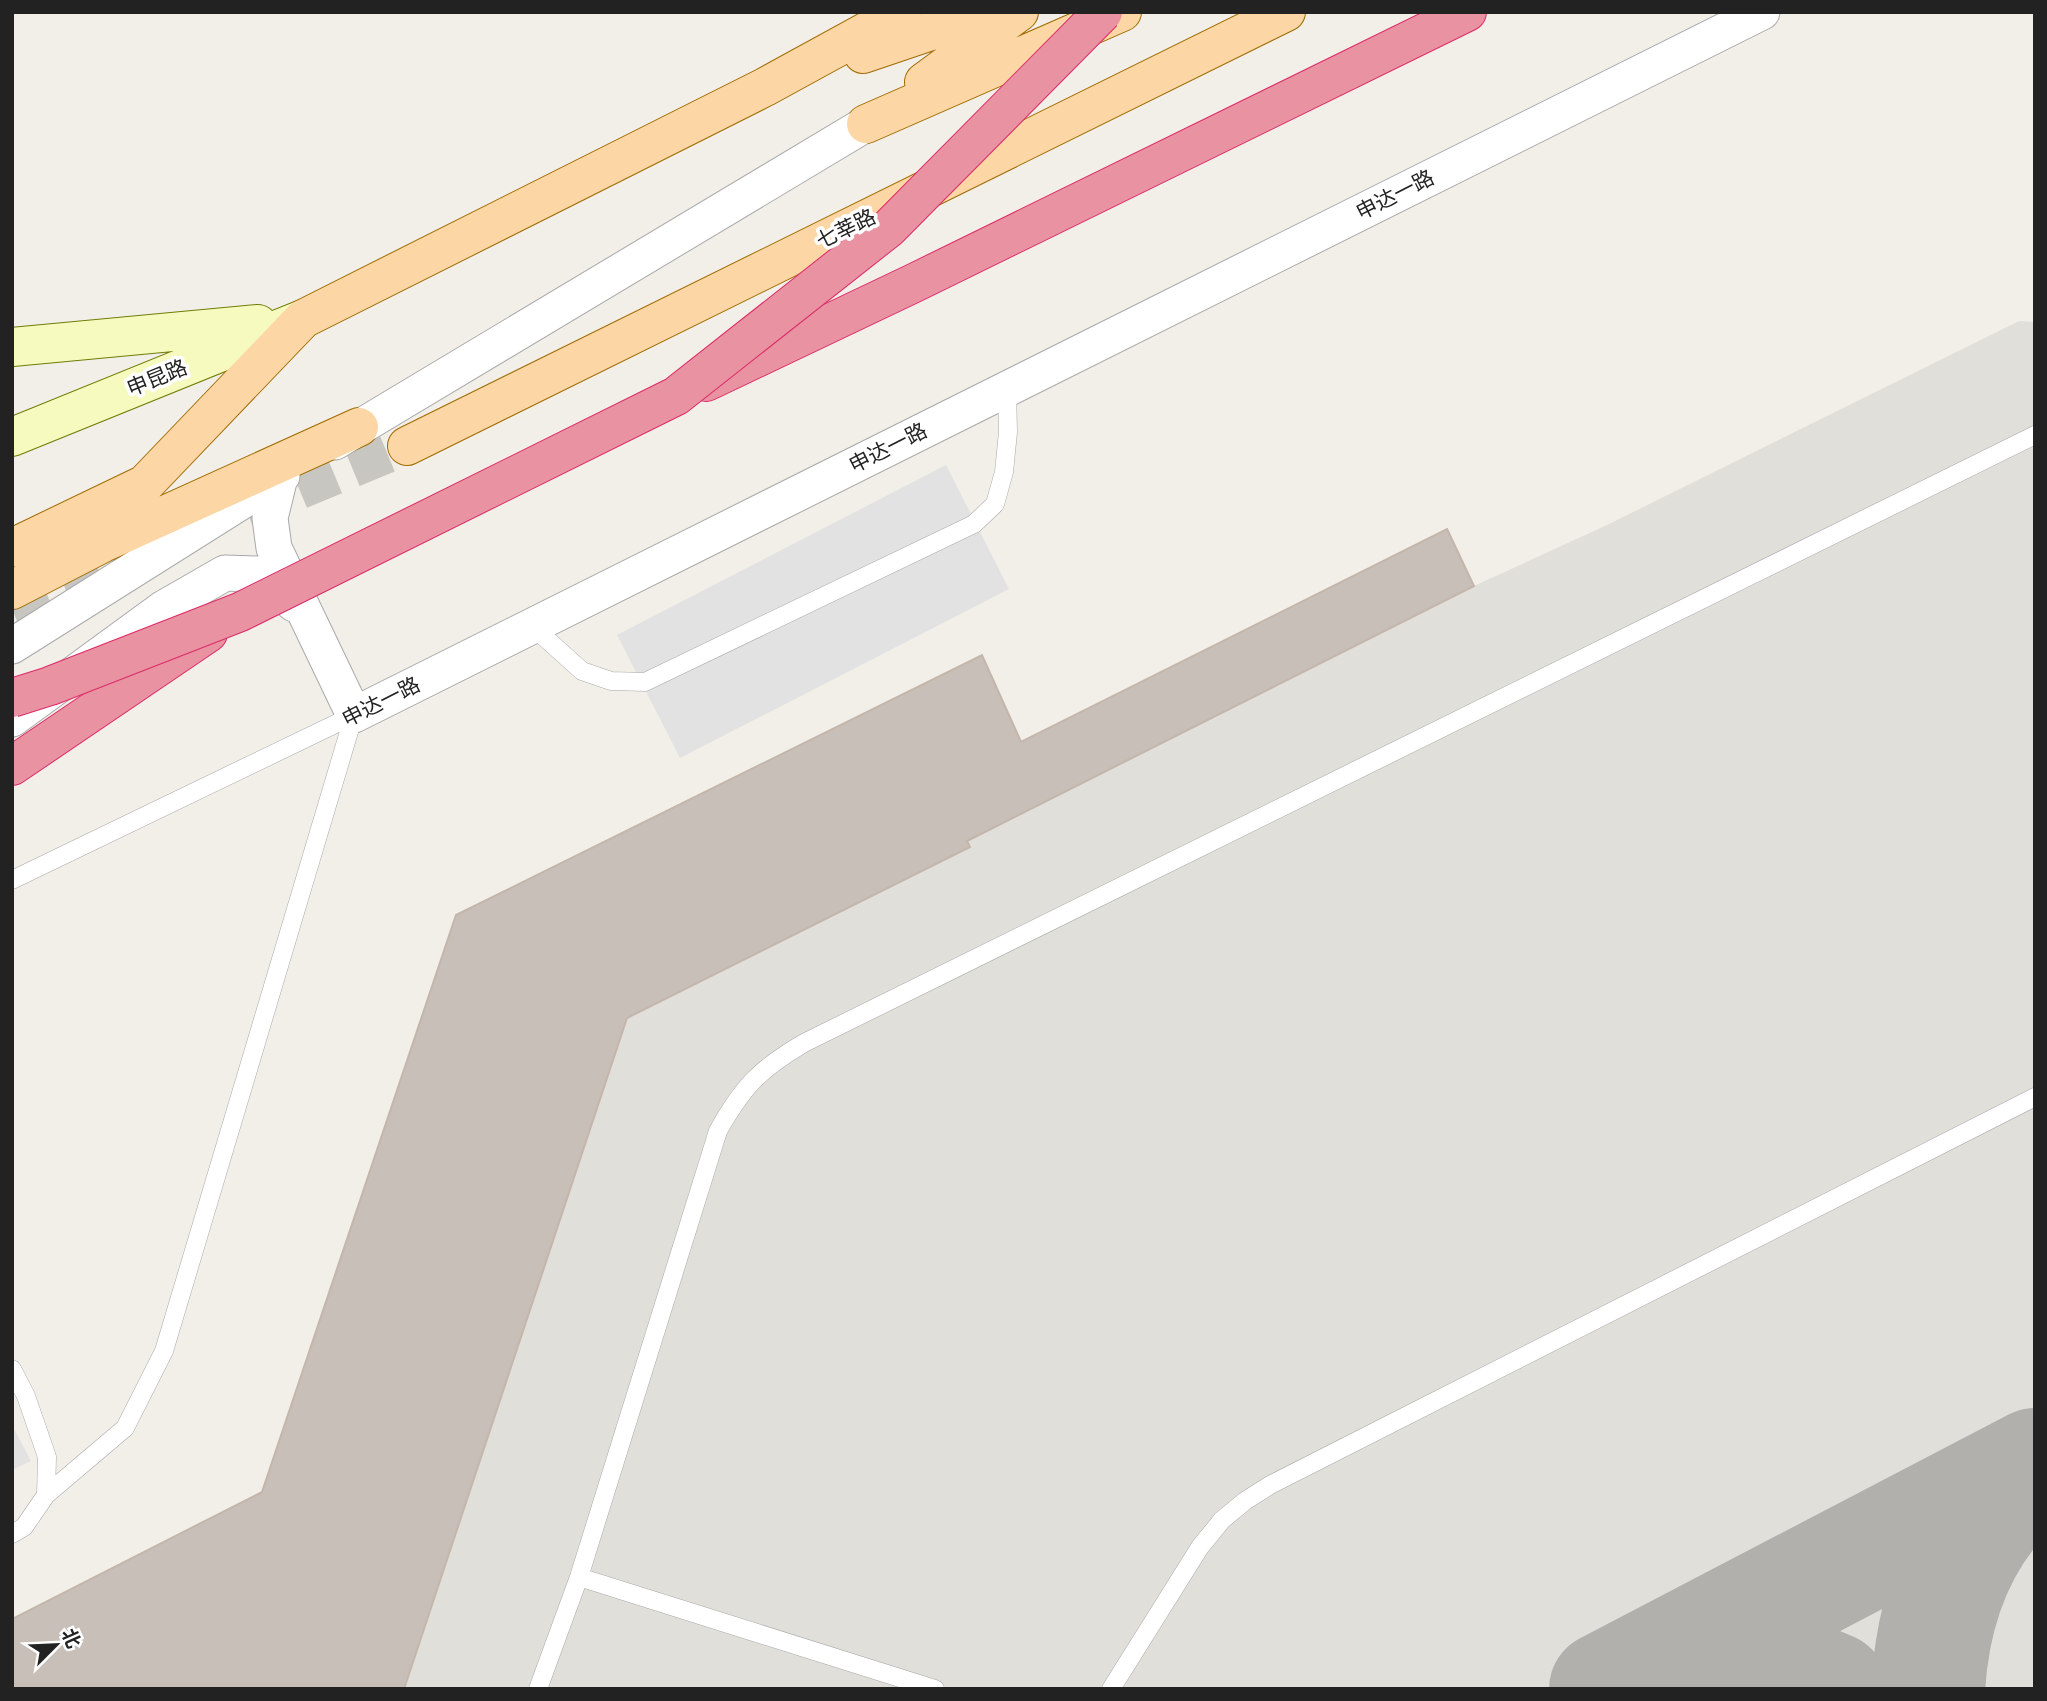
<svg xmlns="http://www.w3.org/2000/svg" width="2047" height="1701" font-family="'DejaVu Sans','Noto Sans SC',sans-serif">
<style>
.airport{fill:#e1dfda}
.parking{fill:#e2e2e2}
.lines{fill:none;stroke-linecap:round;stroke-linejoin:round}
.taxiway{stroke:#b1b0ac;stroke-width:114}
.building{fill:#c7bfb8;stroke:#c4b6ab;stroke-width:2}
.primary-tunnel{stroke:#c8c6c1;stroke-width:38;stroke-dasharray:38 19;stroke-linecap:butt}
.lane-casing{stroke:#a9a9a9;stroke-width:19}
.street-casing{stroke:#a9a9a9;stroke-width:37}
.secondary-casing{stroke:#707d05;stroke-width:40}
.primary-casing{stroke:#a06b00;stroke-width:40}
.highway-casing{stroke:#dc2a67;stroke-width:40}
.lane{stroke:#fff;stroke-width:18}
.street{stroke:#fff;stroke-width:35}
.secondary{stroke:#f7fabf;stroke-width:38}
.primary{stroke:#fcd6a4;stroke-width:38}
.highway{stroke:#e892a2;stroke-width:38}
.highway-bridge-casing{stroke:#dc2a67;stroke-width:40;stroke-linecap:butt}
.highway-bridge{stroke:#e892a2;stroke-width:38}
.labels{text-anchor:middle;stroke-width:7;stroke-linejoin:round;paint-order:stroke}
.street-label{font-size:21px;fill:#222;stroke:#fff}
</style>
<rect width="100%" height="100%" fill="#f2efe9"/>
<path class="airport" d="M2019,321L2035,322V1689H12V1619L262,1492L456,915L982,655L1022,741L1447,529L1474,586L1607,525Z"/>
<path class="parking" d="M946,465L1009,589L680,758L617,635Z
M12,1425L31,1461L12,1470Z"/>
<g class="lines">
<path class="taxiway" d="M1645,1674C1709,1659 1770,1661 1831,1689
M1606,1689L2035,1465
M1928,1689C1933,1605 1961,1530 2026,1475"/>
</g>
<path class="building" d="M1447,529L1474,586L967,841L970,847L627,1018L404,1689H12V1619L262,1492L456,915L982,655L1021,742Z"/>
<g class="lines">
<path class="primary-tunnel" d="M247,512L407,446
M12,609L133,559"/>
<defs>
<path id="lane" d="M532,626L582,671L611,681L645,682L974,524L995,504L1004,472L1008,432L1007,388
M12,880L354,715
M12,1369L26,1396L47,1457L46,1495L24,1527L12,1534
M46,1495L125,1428L164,1351L354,715
M579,1577L935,1689
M538,1689L579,1577L718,1131C743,1086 760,1069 804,1043L2035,435
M1111,1689L1200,1547L1222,1520L1245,1501L1270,1485L2035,1097"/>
<path id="street" d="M335,442L866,124
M280,477L270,518L274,548L354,715L1762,12
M12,646L282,476
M12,719L164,608L225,573L259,574L294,604"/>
<path id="secondary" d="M12,347L258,324
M12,437L303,319"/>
<path id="primary" d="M863,54L987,12
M924,82L1019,12
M866,124L1122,12
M407,446L1286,12
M12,548L145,484L303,319L765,87L902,12
M12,590L103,543L359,427"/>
<path id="highway" d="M706,382L914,283L1467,12
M12,766L208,633"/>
</defs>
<use href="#lane" class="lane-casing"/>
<use href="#street" class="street-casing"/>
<use href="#secondary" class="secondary-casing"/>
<use href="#primary" class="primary-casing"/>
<use href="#highway" class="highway-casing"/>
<use href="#lane" class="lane"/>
<use href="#street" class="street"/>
<use href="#secondary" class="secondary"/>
<use href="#primary" class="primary"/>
<use href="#highway" class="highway"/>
<defs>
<path id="highway-bridge" d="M12,698L50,686L240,612L676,396L889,228L1103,12"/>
</defs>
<use href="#highway-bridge" class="highway-bridge-casing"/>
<use href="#highway-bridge" class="highway-bridge"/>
</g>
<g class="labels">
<g class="street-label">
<text transform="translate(1395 195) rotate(-27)" y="7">申达一路</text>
<text transform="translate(846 229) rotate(-26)" y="7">七莘路</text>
<text transform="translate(157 378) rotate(-22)" y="7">申昆路</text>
<text transform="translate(888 448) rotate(-27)" y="7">申达一路</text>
<text transform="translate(381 702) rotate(-27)" y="7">申达一路</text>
</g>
</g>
<rect width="2047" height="1701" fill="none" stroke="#222222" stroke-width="28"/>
<g transform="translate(56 1645) rotate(66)" stroke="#ffffff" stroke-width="5" paint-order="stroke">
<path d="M0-5L12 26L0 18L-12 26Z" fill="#222222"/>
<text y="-10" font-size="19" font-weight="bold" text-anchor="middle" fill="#222222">北</text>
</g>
</svg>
